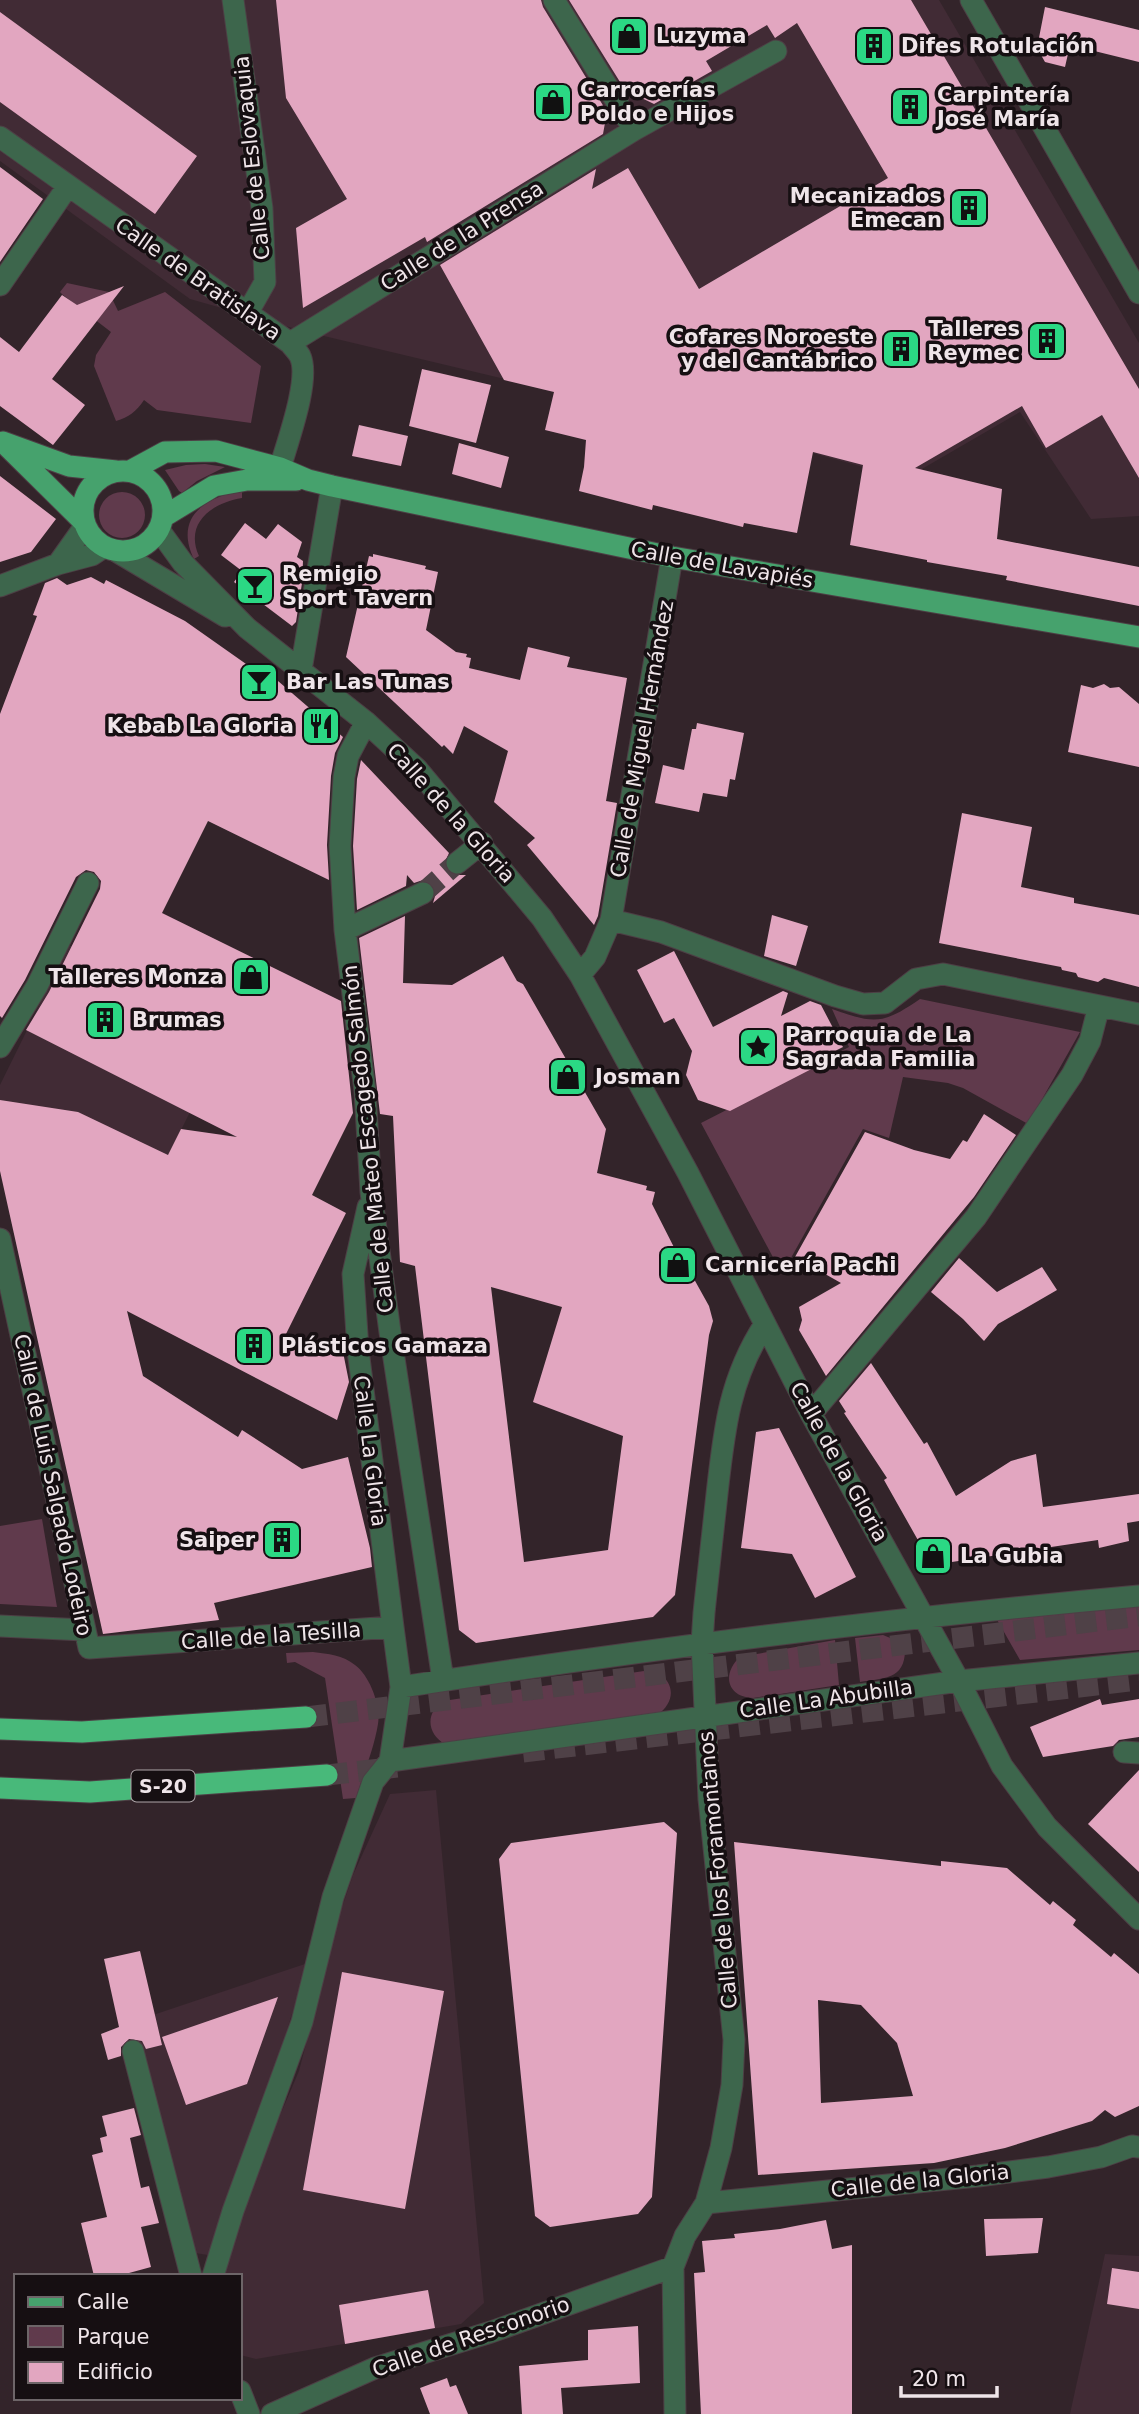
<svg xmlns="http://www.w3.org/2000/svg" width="1139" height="2414" font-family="'DejaVu Sans',sans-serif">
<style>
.built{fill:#412b35}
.green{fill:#603a4c}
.building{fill:#e2a6c0;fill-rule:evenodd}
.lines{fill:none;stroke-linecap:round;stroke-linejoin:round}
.minor-tunnel{stroke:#4f4147;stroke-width:21;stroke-dasharray:21 10;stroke-linecap:butt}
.highway-tunnel{stroke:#4f4147;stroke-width:21;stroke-dasharray:21 10;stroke-linecap:butt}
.minor-casing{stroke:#4d3f45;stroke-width:23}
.major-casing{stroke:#4d3f45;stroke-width:23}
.highway-casing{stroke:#4d3f45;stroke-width:23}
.minor{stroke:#3d664c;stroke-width:21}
.major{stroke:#46a26d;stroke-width:21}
.highway{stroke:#48b97a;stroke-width:21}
.labels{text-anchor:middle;stroke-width:7;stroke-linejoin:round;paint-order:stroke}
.shield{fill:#160f12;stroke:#aea5a8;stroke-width:2}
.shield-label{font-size:19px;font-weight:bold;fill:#efe5e9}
.poi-label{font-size:21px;font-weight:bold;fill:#efe5e9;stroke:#160f12;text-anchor:start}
.street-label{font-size:21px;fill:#efe5e9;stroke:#160f12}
</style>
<rect width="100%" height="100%" fill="#33242a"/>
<path class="built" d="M0,0H939L1139,343V516L1091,519L1020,412L915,473L878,471L794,448L303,331L190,299L0,161Z
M69,945L167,995L210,1072L168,1156L0,1100V1085Z
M436,1790L484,2303L461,2324L256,2359L240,2355V2276H225L228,2258L255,2174L299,2071L340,1913L353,1875L390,1794Z
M308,1963L266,2097L208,2255L195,2253L134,2019L153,2015Z
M1105,2254L1139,2256V2414H1070Z"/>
<path class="green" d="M67,283L109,292L118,311L165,292L261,366L251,423L157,410L144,400C136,412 129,417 116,421L94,366L96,355L111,332L63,295L60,292Z
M205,464L225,467L197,481L182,493L179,491L165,470L186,465Z
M242,491V498C212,503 184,523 199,556L194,559C174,518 204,497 242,491Z
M99 515a23 23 0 1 1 46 0a23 23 0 1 1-46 0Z
M920,999L1080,1032L1028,1124L963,1088L948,1083L903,1077L889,1138L863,1129L782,1274L701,1123L849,1047L832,1009C875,1024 882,1025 920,999Z
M42,1519L57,1607L0,1604V1526Z
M1139,1606V1650L1020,1660L996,1618Z
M883,1635L900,1642L905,1650C905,1680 883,1678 860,1682L855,1638Z
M835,1640L839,1685L753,1698C726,1697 722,1673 740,1657Z
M313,1652C328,1654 343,1655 355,1665C370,1676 381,1706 378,1724C374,1749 363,1774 356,1798L343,1799L325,1678L295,1662L287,1663L286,1653Z
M644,1671C672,1671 681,1699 657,1715L445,1744C427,1734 425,1713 443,1701Z"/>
<path class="building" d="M276,0H541L543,7L607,112L603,134L427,242L425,237L303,308L296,228L347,199L286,98Z
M569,0H911L1139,389V478L1102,415L1046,448L1022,406L915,468L1002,489L997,539L1139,567V606L1006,580L1007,576L927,562V560L850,545L863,465L813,452L797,533L744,523L743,527L653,505L652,510L579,491L584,467L586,440L545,430L554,392L504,380L440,265L596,169L592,189L628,168L699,289L888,178L797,23L775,38L767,25L706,61L712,71L654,104L625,90Z
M1045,7L1139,30V62L1070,45L1065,67L1045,62L1037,48Z
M0,12L197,156L155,214L0,102Z
M0,167L43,199L0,262Z
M124,286L52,379L85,405L53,445L0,406V337L19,352L62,295L77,305Z
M422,369L491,385L476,443L409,426Z
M359,425L408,436L401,466L352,456Z
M459,443L509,457L501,488L452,474Z
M0,476L56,519L31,552L0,562Z
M245,523L266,539L278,524L302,542L297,557L303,561L302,583L296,622L292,626L234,582L242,571L221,555Z
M373,554L426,566L425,569L438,572L426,630L456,652L467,654L466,657L471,658L469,668L520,680L528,647L570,657L567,667L627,678L606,801L617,803L598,916L594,925L527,845L535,838L494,802L508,751L464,726L453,754L444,745L442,747L346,657L369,556L373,557Z
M91,577L104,584L106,580L185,621L276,685L278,681L343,737L335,753L331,776L327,845L329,880L208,821L162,913L341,1001L353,1113L312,1195L346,1213L286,1334L321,1350L341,1342L349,1382L337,1420L127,1311L143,1376L238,1437L242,1430L302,1469L348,1457L370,1548L372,1567L214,1603L219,1620L103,1634L0,1171V1100L78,1112L168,1155L181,1129L237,1137L26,1030L49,992L100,889L101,881L94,872L86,870L76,877L25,980L2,1018L0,1016V714L37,616L33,615L45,583L57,578L67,585Z
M1104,684L1110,688L1119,687L1139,704V767L1068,752L1081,685L1093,688Z
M697,723L744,733L735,780L730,779L727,797L703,793L699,812L655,803L663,765L684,770L692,729H696Z
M361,760L449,853L444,864L447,872L453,875H466L433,903L436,893L431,883L423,880L414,883L407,875L406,886L357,910L353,846L357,779Z
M962,813L1032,827L1021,887L1074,898V903L1139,915V987L1104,978L1098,982L1078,977L1076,973L1062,970L1061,967L939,943Z
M772,915L808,926L796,966L764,956Z
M405,916L403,983L452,985L503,956L517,981L523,984L606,1129L597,1173L647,1186L646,1190L655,1192L652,1204L685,1269L689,1270L709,1306L713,1321L709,1335L675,1595L653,1617L476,1643L459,1630L415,1266L400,1262L393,1116L380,1114L359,938ZM491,1287L562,1307L533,1402L623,1436L608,1550L524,1562Z
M674,951L713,1027L783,991L788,993L781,1016L810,1001L821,1005L843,1047L827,1055L829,1060L730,1111L698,1100L686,1075L692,1051L674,1018L664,1023L637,970Z
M984,1114L1016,1135L974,1197L826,1376L799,1330L802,1320L799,1307L841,1283L795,1257L865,1132L914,1150L950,1159L963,1140L967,1142Z
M959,1258L997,1292L1042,1267L1057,1290L998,1324L984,1341L963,1319L931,1292Z
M871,1363L924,1444L927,1442L956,1496L1011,1461L1036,1454L1043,1507L1139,1494V1521L1127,1523L1129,1541L1099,1548L1098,1540L932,1565L884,1480L887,1478L844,1413L846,1412L839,1401Z
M779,1428L856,1577L815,1598L792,1554L741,1548L756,1432Z
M1100,1699L1102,1705L1139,1699V1737L1119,1740L1113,1746L1043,1757L1030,1727Z
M1139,1770V1872L1088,1824Z
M664,1822L677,1833L652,2197L638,2214L550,2227L535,2216L499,1859L511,1843Z
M734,1842L941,1866V1861L1007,1868L1050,1905L1053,1901L1076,1920L1073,1925L1111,1957L1114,1953L1139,1974V2106L1115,2117L1105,2110L1092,2121L1005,2148L934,2163L758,2175ZM818,2000L861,2005L897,2043L913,2096L821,2103Z
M140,1951L162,2045L146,2049L142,2041L129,2039L121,2047V2056L108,2060L101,2034L119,2027L104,1959Z
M342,1972L444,1991L405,2209L303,2190Z
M278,1997L247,2084L186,2105L162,2037Z
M134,2108L141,2135L130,2138L141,2188L149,2186L159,2223L141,2227L151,2267L118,2276H94L81,2223L107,2217L92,2155L103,2152L100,2138L107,2136L102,2116Z
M1043,2218L1038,2253L986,2256L984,2219Z
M826,2220L832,2249L852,2245V2414H701L694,2273L705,2272L702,2241L735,2238L734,2234L780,2229Z
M1112,2268L1139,2272V2309L1107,2304Z
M428,2290L435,2328L345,2344L339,2305Z
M638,2326L640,2383L561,2388L563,2414H522L519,2366L588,2360V2330Z
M447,2378L450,2387L456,2385L468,2414H430L420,2388Z"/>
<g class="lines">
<path class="minor-tunnel" d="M423,893L457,863"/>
<path class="highway-tunnel" d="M306,1717L1139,1616
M523,1752L1139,1680
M327,1775L397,1767"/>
<defs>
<path id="minor" d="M233,0L262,208L265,282L248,312
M554,0L634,130
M971,0L1139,293
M0,137L290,343C293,347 298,352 300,356C311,379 287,443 280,468
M0,285L68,186
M290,343L634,130L776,51
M159,530L183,563L247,628L366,722L417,769L542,918L580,975L688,1173L811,1414L959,1681L1002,1766L1047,1827L1139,1919
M116,551L225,616
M58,564L85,526
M0,586L58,564L92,555L104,547
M301,670L332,486
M366,722L348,756L344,777L340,846L345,930L365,1091L371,1192L390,1332L443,1680
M457,863L482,843
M611,920L672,557
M345,930L423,893
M580,975L595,957L611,920L661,932L835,996L863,1004L885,1003L916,979L943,974L1139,1014
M0,1047L37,986L88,883
M368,1207L353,1274L358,1350L393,1627
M0,1239L89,1648L393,1627L401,1687L390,1761L373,1782L333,1897L302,2022L233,2211L213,2276
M811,1414L976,1217L1072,1075L1090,1041L1099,1006
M0,1626L84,1630
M401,1687C646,1649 892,1618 1139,1596
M1124,1752L1139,1753
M390,1761L959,1681L1139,1663
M133,2051L191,2276
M706,2203L978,2176L1048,2167L1101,2157L1132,2146L1139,2147
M240,2391L249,2414
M272,2414L375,2368L491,2332L673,2267
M675,2414L673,2267L685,2236L706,2203L721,2148L732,2085L734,2040L709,1799L702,1643L704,1613C708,1573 713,1533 717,1494C724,1431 729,1379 765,1324"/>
<path id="major" d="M3,442L69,466L116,471
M7,446L83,521
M83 511a40 40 0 1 1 80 0a40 40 0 1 1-80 0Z
M130,471L165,452L216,451L280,468L308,480L332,486L672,557L1139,637
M163,517L214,486L247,480H296"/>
<path id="highway" d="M0,1729L82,1732L306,1717
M0,1788L90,1792L327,1775"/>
</defs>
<use href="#minor" class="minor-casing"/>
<use href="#major" class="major-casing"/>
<use href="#highway" class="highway-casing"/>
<use href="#minor" class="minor"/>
<use href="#major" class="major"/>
<use href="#highway" class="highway"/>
</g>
<defs>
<symbol id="shop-square" viewBox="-11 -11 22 22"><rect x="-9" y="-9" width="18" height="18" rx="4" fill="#2bd884" stroke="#160f12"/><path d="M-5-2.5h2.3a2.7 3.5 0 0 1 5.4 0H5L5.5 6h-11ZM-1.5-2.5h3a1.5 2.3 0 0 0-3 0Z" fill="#111"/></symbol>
<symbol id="building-square" viewBox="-11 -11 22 22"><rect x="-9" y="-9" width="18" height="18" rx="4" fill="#2bd884" stroke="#160f12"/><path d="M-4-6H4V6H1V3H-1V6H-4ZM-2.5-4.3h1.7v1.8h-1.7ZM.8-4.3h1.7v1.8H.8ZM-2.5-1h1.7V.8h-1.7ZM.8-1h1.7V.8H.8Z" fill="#111"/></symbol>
<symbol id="bar-square" viewBox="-11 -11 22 22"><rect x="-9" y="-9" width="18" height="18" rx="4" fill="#2bd884" stroke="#160f12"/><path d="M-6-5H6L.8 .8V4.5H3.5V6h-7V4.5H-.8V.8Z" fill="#111"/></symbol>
<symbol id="restaurant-square" viewBox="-11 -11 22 22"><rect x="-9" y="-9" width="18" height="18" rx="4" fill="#2bd884" stroke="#160f12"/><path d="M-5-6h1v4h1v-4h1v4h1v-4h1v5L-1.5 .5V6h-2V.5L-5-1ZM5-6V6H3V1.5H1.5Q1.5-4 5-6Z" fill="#111"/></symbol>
<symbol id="sight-square" viewBox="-11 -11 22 22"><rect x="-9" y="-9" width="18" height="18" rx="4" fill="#2bd884" stroke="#160f12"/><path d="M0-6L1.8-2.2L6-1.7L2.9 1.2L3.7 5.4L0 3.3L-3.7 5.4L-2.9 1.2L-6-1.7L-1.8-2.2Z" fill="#111"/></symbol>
</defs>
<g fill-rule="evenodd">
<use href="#shop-square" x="607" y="14" width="44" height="44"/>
<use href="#building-square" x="852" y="24" width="44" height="44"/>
<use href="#shop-square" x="531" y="80" width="44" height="44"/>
<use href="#building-square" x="888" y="85" width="44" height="44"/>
<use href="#building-square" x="947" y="186" width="44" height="44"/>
<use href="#building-square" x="1025" y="319" width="44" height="44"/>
<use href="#building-square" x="879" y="327" width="44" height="44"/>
<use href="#bar-square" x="233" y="564" width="44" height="44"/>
<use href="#bar-square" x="237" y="660" width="44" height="44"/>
<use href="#restaurant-square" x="299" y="704" width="44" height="44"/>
<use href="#shop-square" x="229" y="955" width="44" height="44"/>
<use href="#building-square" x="83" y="998" width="44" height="44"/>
<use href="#sight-square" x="736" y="1025" width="44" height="44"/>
<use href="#shop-square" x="546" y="1055" width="44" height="44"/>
<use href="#shop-square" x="656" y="1243" width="44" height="44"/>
<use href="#building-square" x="232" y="1324" width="44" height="44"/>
<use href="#building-square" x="260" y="1518" width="44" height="44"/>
<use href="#shop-square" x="911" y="1534" width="44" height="44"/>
</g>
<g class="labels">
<rect class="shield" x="131.5" y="1770.5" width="63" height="31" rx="5"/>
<g class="shield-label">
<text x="163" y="1793">S-20</text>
</g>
<g class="poi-label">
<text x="656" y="43">Luzyma</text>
<text x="901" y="53">Difes Rotulación</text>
<text x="580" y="97">Carrocerías<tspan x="580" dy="24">Poldo e Hijos</tspan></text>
<text x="937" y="102">Carpintería<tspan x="937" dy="24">José María</tspan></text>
<text x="942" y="203" text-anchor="end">Mecanizados<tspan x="942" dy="24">Emecan</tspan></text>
<text x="1020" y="336" text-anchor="end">Talleres<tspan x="1020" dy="24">Reymec</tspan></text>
<text x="874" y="344" text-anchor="end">Cofares Noroeste<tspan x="874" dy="24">y del Cantábrico</tspan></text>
<text x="282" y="581">Remigio<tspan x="282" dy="24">Sport Tavern</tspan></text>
<text x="286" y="689">Bar Las Tunas</text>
<text x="294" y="733" text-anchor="end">Kebab La Gloria</text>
<text x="224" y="984" text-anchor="end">Talleres Monza</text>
<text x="132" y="1027">Brumas</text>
<text x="785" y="1042">Parroquia de La<tspan x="785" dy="24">Sagrada Familia</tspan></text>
<text x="595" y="1084">Josman</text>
<text x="705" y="1272">Carnicería Pachi</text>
<text x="281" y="1353">Plásticos Gamaza</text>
<text x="255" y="1547" text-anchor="end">Saiper</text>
<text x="960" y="1563">La Gubia</text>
</g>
<g class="street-label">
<text transform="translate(252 158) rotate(-96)" y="7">Calle de Eslovaquia</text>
<text transform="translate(462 236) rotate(-32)" y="7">Calle de la Prensa</text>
<text transform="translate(198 279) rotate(35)" y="7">Calle de Bratislava</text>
<text transform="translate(722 565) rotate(10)" y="7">Calle de Lavapiés</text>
<text transform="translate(642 739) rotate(-80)" y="7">Calle de Miguel Hernández</text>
<text transform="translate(451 813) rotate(48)" y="7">Calle de la Gloria</text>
<text transform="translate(368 1139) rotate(-96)" y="7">Calle de Mateo Escagedo Salmón</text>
<text transform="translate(370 1451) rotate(83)" y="7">Calle La Gloria</text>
<text transform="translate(839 1462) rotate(61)" y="7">Calle de la Gloria</text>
<text transform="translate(53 1485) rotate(78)" y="7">Calle de Luis Salgado Lodeiro</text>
<text transform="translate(271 1636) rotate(-4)" y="7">Calle de la Tesilla</text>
<text transform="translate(826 1699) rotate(-8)" y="7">Calle La Abubilla</text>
<text transform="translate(718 1870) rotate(-95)" y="7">Calle de los Foramontanos</text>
<text transform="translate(920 2181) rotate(-6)" y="7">Calle de la Gloria</text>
<text transform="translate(471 2337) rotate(-19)" y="7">Calle de Resconorio</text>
</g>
</g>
<rect x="14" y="2274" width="228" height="126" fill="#160f12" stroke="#6d6568" stroke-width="2"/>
<rect x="28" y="2297" width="35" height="10" fill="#46a26d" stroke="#6d6568" stroke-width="2"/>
<text x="77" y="2309" font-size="21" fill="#efe5e9">Calle</text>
<rect x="28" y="2326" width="35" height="21" fill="#603a4c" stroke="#6d6568" stroke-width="2"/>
<text x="77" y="2344" font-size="21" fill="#efe5e9">Parque</text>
<rect x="28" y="2362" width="35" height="21" fill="#e2a6c0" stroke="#6d6568" stroke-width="2"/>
<text x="77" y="2379" font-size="21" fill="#efe5e9">Edificio</text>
<path d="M901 2386v10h96v-10" fill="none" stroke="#efe5e9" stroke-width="3.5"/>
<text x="912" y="2386" font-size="21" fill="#efe5e9" stroke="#160f12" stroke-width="5" paint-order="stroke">20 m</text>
</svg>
